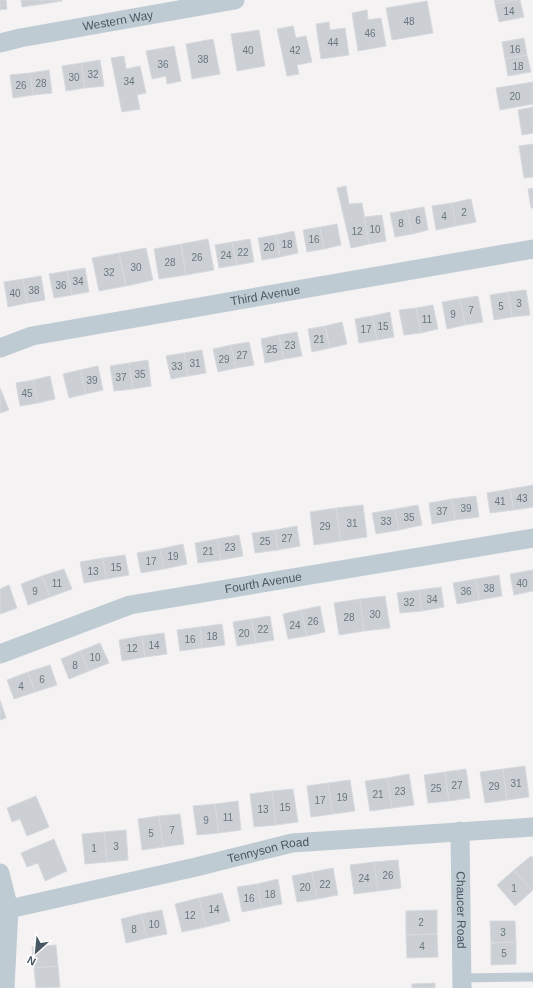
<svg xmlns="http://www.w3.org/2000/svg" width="533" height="988" font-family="Helvetica,sans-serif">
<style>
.building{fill:#ccd0d5;stroke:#d6d9de}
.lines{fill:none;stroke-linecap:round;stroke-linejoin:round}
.service{stroke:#bfcbd3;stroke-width:9}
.minor{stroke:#bfcbd3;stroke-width:19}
.labels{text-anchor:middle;stroke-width:3;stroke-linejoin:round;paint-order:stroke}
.number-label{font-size:10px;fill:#69767f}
.street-label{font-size:12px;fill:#485862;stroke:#fff}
</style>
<rect width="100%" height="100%" fill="#f5f2f3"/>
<path class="building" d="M0,0H6L7,9L0,10Z
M21,0H41L42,4L22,7Z
M41,0H62V1L42,4Z
M494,0H515L495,4Z
M515,0H520L524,17L499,22L495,4Z
M427,1L433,33L392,40L386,8Z
M367,10L368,20L381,18L386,46L358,51L352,13Z
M329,22L330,30L345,28L349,55L321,59L316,24Z
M293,26L296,38L306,36L312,62L297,65L299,74L287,76L277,29Z
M259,30L265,66L237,71L231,34Z
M524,38L527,55L505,59L502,42Z
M213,39L220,74L192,79L186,44Z
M174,46L181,81L167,84L166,76L152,79L146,51Z
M527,55L531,72L508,76L505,59Z
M124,56L126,69L140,66L146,93L137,95L140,109L122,112L111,58Z
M100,60L104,86L85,88L81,63Z
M81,63L85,88L66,91L62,66Z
M49,70L52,93L33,95L30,73Z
M30,73L33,95L13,98L10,75Z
M533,82V104L500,110L496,88Z
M533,107V133L522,135L518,110Z
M533,144V177L524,178L519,146Z
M346,186L349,204L362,203L369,244L351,248L337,188Z
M533,188V208H531L528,189Z
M471,199L476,222L456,226L452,203Z
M452,203L456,226L436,230L432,206Z
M424,207L428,230L412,234L407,210Z
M407,210L412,234L395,237L390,213Z
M382,215L386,241L369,244L364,217Z
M337,224L341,245L324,249L320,227Z
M320,227L324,249L307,252L303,230Z
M294,231L298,253L280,257L276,235Z
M276,235L280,257L262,260L258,238Z
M208,239L214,270L186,275L181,244Z
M250,239L254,262L237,265L232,242Z
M232,242L237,265L219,268L215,245Z
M181,244L186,275L159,279L154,249Z
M146,248L153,280L126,286L119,253Z
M119,253L126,286L99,291L92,258Z
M85,268L89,292L72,295L67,271Z
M67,271L72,295L54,298L49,274Z
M41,276L45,300L27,303L23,279Z
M23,279L27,303L8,307L4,282Z
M526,290L530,315L512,317L508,292Z
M508,292L512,317L494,320L490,295Z
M478,296L483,322L465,325L460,299Z
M460,299L465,325L447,329L442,302Z
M433,305L438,329L421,333L416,308Z
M416,308L421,333L404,335L399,310Z
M390,312L394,337L377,340L372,316Z
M372,316L377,340L359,343L355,319Z
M342,322L347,344L330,348L325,326Z
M325,326L330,348L312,352L308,329Z
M297,332L302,356L284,359L279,335Z
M279,335L284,359L265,363L261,339Z
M249,342L254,365L236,368L231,345Z
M231,345L236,368L218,372L213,349Z
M202,350L206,373L188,376L184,353Z
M184,353L188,376L171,379L166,356Z
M148,360L151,386L133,389L129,363Z
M129,363L133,389L114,391L110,366Z
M98,366L103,390L86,394L80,370Z
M80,370L86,394L69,398L63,374Z
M50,376L55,399L38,403L33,380Z
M33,380L38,403L20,406L16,383Z
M0,388L9,410L0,413Z
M533,485V507L514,510L510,489Z
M510,489L514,510L490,513L487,493Z
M476,496L479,517L455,520L452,499Z
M452,499L455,520L432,524L429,503Z
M363,505L367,537L341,541L336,508Z
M418,505L422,525L399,530L395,509Z
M336,508L341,541L314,545L310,512Z
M395,509L399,530L376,534L372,513Z
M297,526L300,546L278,550L275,530Z
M275,530L278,550L255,553L252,533Z
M239,535L243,556L221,560L217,539Z
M217,539L221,560L198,563L195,543Z
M183,544L187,564L164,569L160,549Z
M160,549L164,569L141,573L137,553Z
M125,555L129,575L106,579L103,558Z
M103,558L106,579L84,583L80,562Z
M64,569L72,589L50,597L42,576Z
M533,570V591L514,595L510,574Z
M499,575L502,596L479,600L476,579Z
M42,576L50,597L28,605L21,584Z
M476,579L479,600L457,604L453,583Z
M9,585L17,608L0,614V589Z
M441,587L444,607L422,611L419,590Z
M419,590L422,611L400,613L397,593Z
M385,596L390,628L364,631L360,599Z
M360,599L364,631L339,635L334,603Z
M320,606L325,632L307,636L301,610Z
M301,610L307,636L288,639L283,614Z
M270,616L274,640L256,643L251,619Z
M251,619L256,643L237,646L233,622Z
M222,624L225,645L202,648L200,627Z
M200,627L202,648L180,651L177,630Z
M164,633L167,654L145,657L142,636Z
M142,636L145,657L122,661L119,640Z
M100,643L109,663L89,671L80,651Z
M80,651L89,671L69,679L61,659Z
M50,665L57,685L35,692L28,672Z
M28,672L35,692L14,699L7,680Z
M0,700L6,718L0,720Z
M525,766L529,797L507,800L503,769Z
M466,769L470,798L449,801L445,772Z
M503,769L507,800L485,803L480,772Z
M445,772L449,801L428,803L424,775Z
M409,774L414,805L392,808L387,778Z
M387,778L392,808L370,811L365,781Z
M350,780L355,811L333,814L328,783Z
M328,783L333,814L311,817L307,786Z
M293,789L298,822L276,825L272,791Z
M272,791L276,825L254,827L250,794Z
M36,796L49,827L27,836L20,819L12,822L7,808Z
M238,801L241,830L219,833L215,804Z
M215,804L219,833L197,835L193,806Z
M180,814L184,844L163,847L159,816Z
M159,816L163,847L142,850L138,819Z
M126,830L128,860L107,862L104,832Z
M104,832L107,862L85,864L82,834Z
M54,839L67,871L45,881L38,863L27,867L21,853Z
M531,856L533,858V890L532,891L514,870Z
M398,860L401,888L378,891L374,862Z
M374,862L378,891L354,894L350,865Z
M333,868L338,895L317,899L312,872Z
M514,870L532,891L515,906L497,885Z
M312,872L317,899L297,902L292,876Z
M278,879L282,904L262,908L257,884Z
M257,884L262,908L242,912L237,887Z
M222,893L230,921L206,927L199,898Z
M199,898L206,927L182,932L175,904Z
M162,910L167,934L147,938L141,914Z
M437,910V934L406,935V911Z
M141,914L147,938L126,943L121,919Z
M490,921H515L516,942L491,943Z
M437,934L438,957L407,958L406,935Z
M516,942V964L491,965V943Z
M56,945L58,966L34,968L32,947Z
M58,966L60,987L36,988L34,968Z
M435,983V988H412V984Z"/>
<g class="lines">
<path class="service" d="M462,978L533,977"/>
<g class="minor">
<path id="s1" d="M0,43L20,38L235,0"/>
<path id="s2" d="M0,348L32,336L533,249"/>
<path id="s3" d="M0,654L130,605L533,538"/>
<path id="s4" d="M460,831L462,988"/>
<path d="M0,873L9,909L5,988"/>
<path id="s5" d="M9,909L196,867L292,843L533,827"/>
</g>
</g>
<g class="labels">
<g class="number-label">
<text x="509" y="15">14</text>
<text x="409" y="25">48</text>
<text x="370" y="37">46</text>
<text x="333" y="46">44</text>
<text x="515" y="53">16</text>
<text x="248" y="54">40</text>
<text x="295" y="54">42</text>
<text x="203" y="63">38</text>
<text x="163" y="68">36</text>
<text x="518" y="70">18</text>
<text x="93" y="78">32</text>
<text x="74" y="81">30</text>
<text x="129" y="85">34</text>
<text x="41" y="87">28</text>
<text x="21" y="89">26</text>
<text x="515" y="100">20</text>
<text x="464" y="216">2</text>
<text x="444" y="220">4</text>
<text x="418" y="224">6</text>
<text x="401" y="227">8</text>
<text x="375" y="233">10</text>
<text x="357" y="235">12</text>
<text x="314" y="243">16</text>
<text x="287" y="248">18</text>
<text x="269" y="251">20</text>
<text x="243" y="256">22</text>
<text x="226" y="259">24</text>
<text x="197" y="261">26</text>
<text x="170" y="266">28</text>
<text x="136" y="271">30</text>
<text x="109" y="276">32</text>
<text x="78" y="285">34</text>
<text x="61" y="289">36</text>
<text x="34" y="294">38</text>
<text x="15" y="297">40</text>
<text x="519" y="307">3</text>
<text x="501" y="310">5</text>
<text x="471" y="314">7</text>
<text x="453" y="318">9</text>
<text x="427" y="323">11</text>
<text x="383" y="330">15</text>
<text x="366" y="333">17</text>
<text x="319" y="343">21</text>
<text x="290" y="349">23</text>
<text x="272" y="353">25</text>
<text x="242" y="359">27</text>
<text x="224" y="363">29</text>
<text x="195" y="367">31</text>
<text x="177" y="370">33</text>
<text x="140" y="378">35</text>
<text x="121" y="381">37</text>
<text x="92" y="384">39</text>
<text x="27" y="397">45</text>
<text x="522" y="502">43</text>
<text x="500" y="505">41</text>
<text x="466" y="512">39</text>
<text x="442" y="515">37</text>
<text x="409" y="521">35</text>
<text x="386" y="525">33</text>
<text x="352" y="527">31</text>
<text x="325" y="530">29</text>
<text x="287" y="542">27</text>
<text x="265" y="545">25</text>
<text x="230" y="551">23</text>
<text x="208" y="555">21</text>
<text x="173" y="560">19</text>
<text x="151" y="565">17</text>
<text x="116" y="571">15</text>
<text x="93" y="575">13</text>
<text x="57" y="587">11</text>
<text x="522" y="587">40</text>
<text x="489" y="592">38</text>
<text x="35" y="595">9</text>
<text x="466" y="595">36</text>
<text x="432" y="603">34</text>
<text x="409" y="606">32</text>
<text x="375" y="618">30</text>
<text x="349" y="621">28</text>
<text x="313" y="625">26</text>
<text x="295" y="629">24</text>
<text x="263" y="633">22</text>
<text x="244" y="637">20</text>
<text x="212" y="640">18</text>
<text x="190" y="643">16</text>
<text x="154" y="649">14</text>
<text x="132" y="652">12</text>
<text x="95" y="661">10</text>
<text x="75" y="669">8</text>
<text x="42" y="683">6</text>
<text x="21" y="690">4</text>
<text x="516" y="787">31</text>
<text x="457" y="789">27</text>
<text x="494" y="790">29</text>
<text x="436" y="792">25</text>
<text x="400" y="795">23</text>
<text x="378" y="798">21</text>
<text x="342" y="801">19</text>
<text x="320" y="804">17</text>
<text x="285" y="811">15</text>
<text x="263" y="813">13</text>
<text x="228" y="821">11</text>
<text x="206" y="824">9</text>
<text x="172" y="834">7</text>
<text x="151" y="837">5</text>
<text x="116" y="850">3</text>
<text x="94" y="852">1</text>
<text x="388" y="879">26</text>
<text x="364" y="882">24</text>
<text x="325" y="888">22</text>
<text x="305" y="891">20</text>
<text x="514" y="892">1</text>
<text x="270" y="898">18</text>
<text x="249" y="902">16</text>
<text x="214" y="913">14</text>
<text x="190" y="919">12</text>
<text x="421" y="926">2</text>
<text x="154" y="928">10</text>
<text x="134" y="933">8</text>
<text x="503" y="936">3</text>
<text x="422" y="950">4</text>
<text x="504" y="957">5</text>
</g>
<g class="street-label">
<text dy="4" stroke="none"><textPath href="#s1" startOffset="120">Western Way</textPath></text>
<text dy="4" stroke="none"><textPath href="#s2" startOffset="271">Third Avenue</textPath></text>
<text dy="4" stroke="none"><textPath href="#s3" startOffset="274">Fourth Avenue</textPath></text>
<text dy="4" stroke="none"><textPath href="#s5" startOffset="266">Tennyson Road</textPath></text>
<text dy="4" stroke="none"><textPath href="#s4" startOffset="79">Chaucer Road</textPath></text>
</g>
</g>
<g transform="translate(36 952) rotate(207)" stroke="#ffffff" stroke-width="3" paint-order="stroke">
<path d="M0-3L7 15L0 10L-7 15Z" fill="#485862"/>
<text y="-6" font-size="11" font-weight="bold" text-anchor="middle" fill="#485862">N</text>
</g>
</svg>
